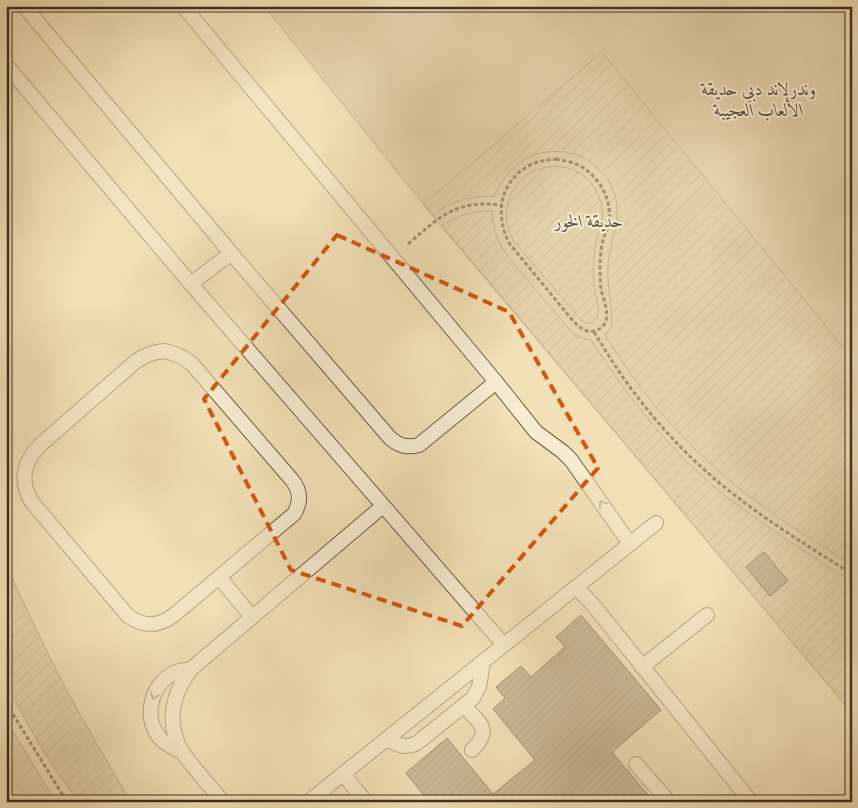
<svg xmlns="http://www.w3.org/2000/svg" width="858" height="808" font-family="'Sorts Mill Goudy',Amiri,serif">
<style>
.park{fill:#d3c29d;stroke:#887960}
.garden{fill:url(#garden-furrows);stroke:#887960;fill-rule:evenodd}
.building{fill:url(#building-hatch);stroke:#3c3024}
.lines{fill:none;stroke-linecap:round;stroke-linejoin:round}
.service-casing{stroke:#6a5c48;stroke-width:16}
.path{stroke:#3c3024;stroke-width:3;stroke-dasharray:4 2.5;stroke-linecap:butt}
.service{stroke:#f7ebd0;stroke-width:14}
.oneway{stroke:#9a8e7a}
.marked{fill:none;stroke:#d7550e;stroke-width:4;stroke-dasharray:10 6;stroke-linejoin:round}
.labels{text-anchor:middle;stroke-width:4;stroke-linejoin:round;paint-order:stroke}
.park-label{font-size:18px;font-style:italic;fill:#5a4d3c;stroke:#f7ebd0}
</style>
<defs>
<pattern id="garden-furrows" width="10" height="10" patternUnits="userSpaceOnUse" patternTransform="scale(1.25)"><rect width="10" height="10" fill="#d3c29d"/><path d="M-1 1l2-2M0 10L10 0M9 11l2-2" fill="none" stroke="#b6a787"/></pattern>
<pattern id="building-hatch" width="6" height="6" patternUnits="userSpaceOnUse" patternTransform="scale(1.25)"><rect width="6" height="6" fill="#9b8c70"/><path d="M-1 1l2-2M0 6l6-6M5 7l2-2" fill="none" stroke="#80735c"/></pattern>
</defs>
<rect width="100%" height="100%" fill="#f2e0b6"/>
<filter id="stains"><feTurbulence type="fractalNoise" baseFrequency=".004" numOctaves="4"/><feColorMatrix values="0 0 0 0 .2 0 0 0 0 .09 0 0 0 0 .02 0 0 0 .5 -.17"/></filter>
<radialGradient id="worn" r=".72"><stop offset=".6" stop-color="#630" stop-opacity="0"/><stop offset="1" stop-color="#630" stop-opacity=".3"/></radialGradient>
<path class="park" d="M264,6H852V713L436,220Z"/>
<path class="garden" d="M602,52L852,358V565C812,539 771,515 735,485C683,442 640,393 605,335L611,327L612,321C611,302 607,283 608,264C609,246 618,225 617,207C616,183 594,158 570,153C562,151 554,151 547,152C521,155 504,174 494,197C470,195 453,201 433,215L424,204Z
M556,166C564,167 571,168 578,172C595,182 605,202 602,221C601,228 597,236 596,243C593,257 593,271 594,285C595,297 605,316 591,324L582,321L577,315L521,250C516,244 511,238 509,231C501,208 512,182 533,171C540,168 548,167 556,166Z
M484,211H492C493,231 498,243 510,259L573,334L579,337L591,340C629,399 673,455 728,498C768,528 810,555 852,582V713L442,226C455,217 468,212 484,211ZM764,552L788,581L770,596L746,567Z
M6,565C26,607 45,649 66,689C87,727 109,765 131,802H78L43,751L6,685Z
M6,720L56,802H6Z"/>
<path class="building" d="M764,552L788,581L770,596L746,567Z
M581,615L661,710L612,752L654,802H429L406,773L447,738L493,794L535,760L493,709L505,698L496,687L521,666L531,677L565,647L556,637Z"/>
<g class="lines">
<defs>
<path id="service" d="M24,6L231,253L390,438C399,446 407,448 419,445L496,382L183,6
M6,65L191,284L504,645
M191,284L231,253
M164,351C175,353 183,356 192,364L292,480C301,491 301,502 294,514L174,615C158,627 144,627 128,616L31,501C20,480 23,464 39,446L135,362C145,355 153,352 164,351Z
M496,382L536,432L563,452L571,460L630,544
M219,577L252,617
M576,587L594,606L751,802
M642,667L707,615
M464,706C480,724 493,729 472,750
M387,739C398,745 405,749 417,743L473,698L479,687L483,662
M182,752C173,748 165,744 159,737C142,715 152,680 179,671C182,670 187,670 191,669
M636,764L669,802
M343,774L366,802
M223,802C210,786 195,770 183,753C178,747 176,739 174,731C169,708 177,688 191,669L383,506
M308,802L656,523"/>
</defs>
<use href="#service" class="service-casing"/>
<path class="path" d="M556,159C565,161 574,162 582,167C600,178 612,200 609,222C608,228 605,234 603,240C601,248 600,258 600,266C600,274 600,282 601,289C603,299 610,313 605,323C604,326 600,329 597,330C587,334 580,328 574,322L509,243C495,214 499,182 530,165C538,161 547,160 556,159Z
M408,244C441,216 455,200 501,205
M594,332C607,353 620,375 636,395C663,431 696,465 732,493C770,523 811,548 852,574
M6,703L67,802"/>
<use href="#service" class="service"/>
</g>
<defs><path id="oneway-chevron" d="M-2-3.5L2.5 0L-2 3.5" fill="none" stroke-width="1.6" stroke-linecap="round" stroke-linejoin="round" transform="scale(1.25)"/></defs>
<g class="oneway">
<use href="#oneway-chevron" transform="translate(602 504) rotate(-125)"/>
<use href="#oneway-chevron" transform="translate(154 696) rotate(110)"/>
</g>
<path d="M0 0H858V808H0ZM337,235L509,312L598,468L462,626L291,570L204,399Z" fill="#f2e0b6" fill-opacity=".55" fill-rule="evenodd"/>
<path class="marked" d="M337,235L509,312L598,468L462,626L291,570L204,399Z"/>
<g class="labels">
<g class="park-label">
<text x="759" y="95">وندرلاند دبي حديقة<tspan x="759" dy="21">الألعاب العجيبة</tspan></text>
<text x="589" y="227">حديقة الخور</text>
</g>
</g>
<rect width="858" height="808" fill="none" stroke="#f2e0b6" stroke-width="25"/>
<rect x="8" y="8" width="843" height="793" fill="none" stroke="#3c3024" stroke-width="2.5"/>
<rect x="12" y="12" width="833" height="783" fill="none" stroke="#3c3024"/>
<rect width="100%" height="100%" filter="url(#stains)"/>
<rect width="100%" height="100%" fill="url(#worn)"/>
</svg>
